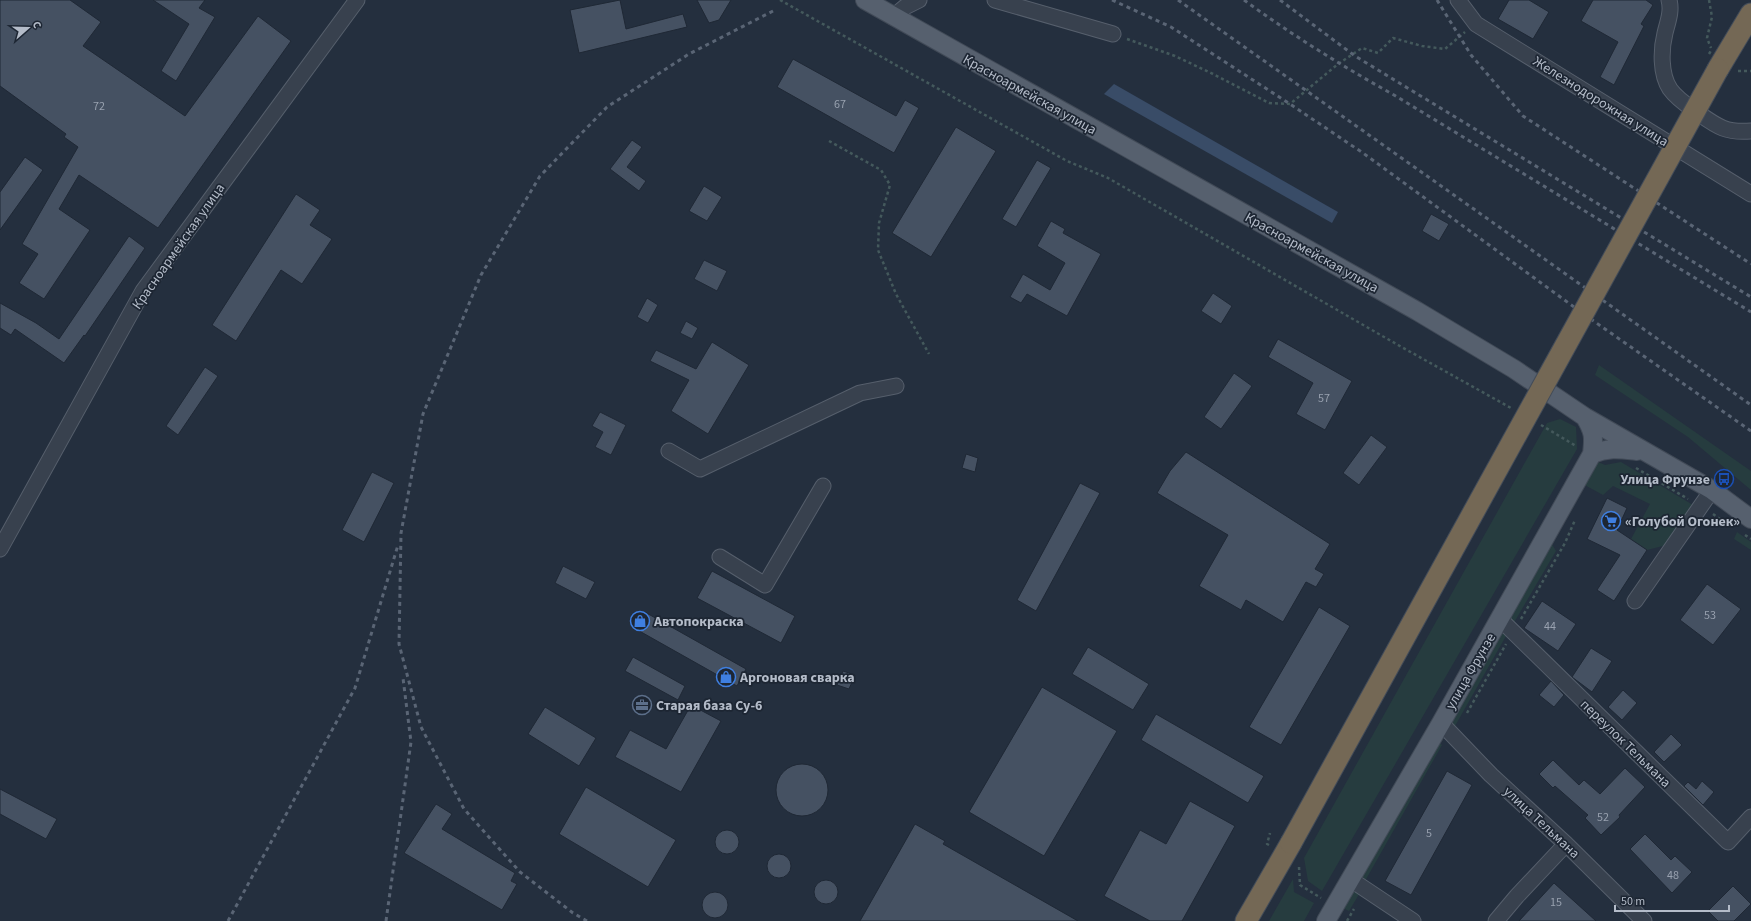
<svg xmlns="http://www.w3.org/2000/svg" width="1751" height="921" font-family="'Source Sans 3',sans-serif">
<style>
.green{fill:#263c3f}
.water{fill:#394c67}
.building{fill:#455162;stroke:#1f2835}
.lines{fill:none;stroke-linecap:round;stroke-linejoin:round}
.minor-casing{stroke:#565f6c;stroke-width:17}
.major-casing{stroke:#414a57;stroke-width:20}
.highway-casing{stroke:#434c59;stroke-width:23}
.path{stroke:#44595c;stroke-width:2.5;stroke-dasharray:3 3;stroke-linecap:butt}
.minor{stroke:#38414e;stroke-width:15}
.major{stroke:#56606e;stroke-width:18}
.highway{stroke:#746855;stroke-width:21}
.rail{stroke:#5a6575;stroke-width:3;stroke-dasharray:4 4;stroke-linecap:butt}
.highway-bridge-casing{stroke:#434c59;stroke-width:23;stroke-linecap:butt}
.path-bridge{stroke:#44595c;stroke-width:2.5;stroke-dasharray:3 3;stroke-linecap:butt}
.highway-bridge{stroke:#746855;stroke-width:21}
.labels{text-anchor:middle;stroke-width:3.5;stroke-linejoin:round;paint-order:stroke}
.number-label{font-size:12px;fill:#98a1af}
.street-label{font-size:14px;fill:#b4bcc9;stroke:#1d2633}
.poi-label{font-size:14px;font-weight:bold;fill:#b4bcc9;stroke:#1d2633;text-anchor:start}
</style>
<rect width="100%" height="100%" fill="#242f3e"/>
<path class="green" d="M1599,365L1751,471V490L1688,437L1595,375Z
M1560,419L1576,427L1577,449L1322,891L1308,881L1304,858L1547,423Z
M1596,461L1605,465L1621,462L1693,505L1667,545L1647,550L1631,539L1650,504L1613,486L1603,495L1581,483Z
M1737,532L1751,542V550L1734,539Z
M1550,541L1556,551L1512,626L1507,621Z
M1500,631L1506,636L1455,726L1449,721Z
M1436,740L1442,745L1365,881L1360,878Z
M1293,879L1294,892L1314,903L1304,921H1269Z
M1356,887L1361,891L1349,911L1343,908Z"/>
<path class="water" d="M1114,84L1338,212L1332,223L1104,94Z"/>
<path class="building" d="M0,0H70L101,22L83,46L185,116L258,16L291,41L158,228L79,175L59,209L90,230L44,299L19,283L38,254L22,244L78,147L64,137L66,134L0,86Z
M153,0H205L199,8L215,17L176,81L161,71L189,24Z
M620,0L626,29L683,14L687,27L579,53L570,10Z
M697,0H731L719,20L709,23Z
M1509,0H1529L1549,12L1533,39L1498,19Z
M1593,0H1646L1653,5L1641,24L1644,26L1614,85L1600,77L1618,42L1581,21Z
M793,59L896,116L905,100L919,108L894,153L777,87Z
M956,127L996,151L931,257L892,233Z
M632,140L642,147L627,167L646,181L639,191L610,169Z
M25,157L43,170L0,230V192Z
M1037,160L1051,168L1016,227L1002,219Z
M704,186L722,197L707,221L689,211Z
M296,194L320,210L310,225L332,239L302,284L281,270L236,341L212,325Z
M1431,214L1449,224L1439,241L1422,231Z
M1051,221L1065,229L1063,233L1101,254L1067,316L1027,294L1021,303L1010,297L1023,274L1050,290L1065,263L1037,246Z
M129,236L145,248L85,336L84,335L64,363L15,329L11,335L0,328V303L36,323L59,339Z
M704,260L727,271L717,291L694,279Z
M1213,293L1232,306L1221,324L1201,311Z
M647,298L658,305L648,323L637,317Z
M686,321L698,328L692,339L680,333Z
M1278,339L1352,381L1325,430L1296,414L1313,383L1268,357Z
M712,342L749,365L708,434L671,411L689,380L650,361L656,350L696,369Z
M205,367L218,376L178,435L166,426Z
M1234,373L1252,386L1221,429L1204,417Z
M600,412L626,425L611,455L595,447L603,432L592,426Z
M1371,435L1387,447L1359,485L1343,473Z
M1186,452L1330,544L1315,569L1324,574L1316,587L1306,582L1283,622L1246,600L1241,610L1199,586L1228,535L1157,493L1170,471Z
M966,454L978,458L975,472L962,468Z
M372,472L394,483L364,542L342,530Z
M1080,483L1100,493L1036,611L1017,600Z
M1607,498L1627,508L1617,530L1647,550L1614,601L1597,590L1620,555L1587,539Z
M563,566L595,582L586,599L555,583Z
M712,571L795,616L781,643L697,598Z
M1707,584L1741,609L1713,645L1680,620Z
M1542,601L1576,624L1558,651L1524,628Z
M1319,607L1350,626L1281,745L1249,727Z
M643,611L746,669L737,686L634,628Z
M1088,647L1149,684L1133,710L1072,674Z
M1591,648L1612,661L1592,692L1572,677Z
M633,657L685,686L678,700L625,671Z
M843,671L855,675L849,689L837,685Z
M1551,681L1564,695L1554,707L1539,695Z
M1042,687L1117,731L1044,856L969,812Z
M1623,690L1637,703L1622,720L1608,707Z
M691,705L721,721L681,792L615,757L630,730L666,749Z
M545,707L596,738L579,766L528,734Z
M1156,714L1264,776L1248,803L1141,740Z
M1671,734L1682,745L1664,762L1654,752Z
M1553,760L1579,785L1584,780L1600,794L1625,768L1645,787L1619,815L1620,817L1601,835L1585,818L1588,815L1555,786L1553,788L1539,774Z
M776 790a26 26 0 1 1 52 0a26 26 0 1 1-52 0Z
M1447,771L1472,785L1411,895L1385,881Z
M1702,781L1714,792L1703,805L1684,786L1688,782L1696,789Z
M586,787L676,840L648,887L559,834Z
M0,789L57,819L46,839L0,814Z
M1190,801L1235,826L1182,921H1150L1104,896L1140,830L1166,844Z
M436,804L452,814L442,829L515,873L511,881L517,884L502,910L404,853Z
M915,824L945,841L943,844L1078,921H860Z
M715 842a12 12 0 1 1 24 0a12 12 0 1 1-24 0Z
M1645,834L1671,860L1675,856L1692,872L1672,893L1630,849Z
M767 866a12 12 0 1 1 24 0a12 12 0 1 1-24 0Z
M814 892a12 12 0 1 1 24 0a12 12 0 1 1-24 0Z
M1554,883L1596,921H1519Z
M1733,886L1751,904L1734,921H1718L1708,911Z
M702 905a13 13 0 1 1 26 0a13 13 0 1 1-26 0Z"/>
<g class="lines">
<defs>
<path id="minor" d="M995,0L1113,34
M1458,0L1476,24L1751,194
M1669,0C1672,11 1668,21 1665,33C1661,49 1660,74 1670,89C1677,99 1688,106 1698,113C1718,127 1726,133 1751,131
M893,17L905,7L919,0
M669,451L700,469L860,393L896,386
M0,549L143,291L357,0
M720,557L765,585L823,486
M1635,601L1712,490
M1500,619L1728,842L1751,817
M1441,723L1491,775L1566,844L1644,921
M1350,879L1413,921
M1496,921L1517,896L1566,844"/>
<path id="major" d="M865,0L1417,311L1514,369L1585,417L1712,490L1751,519
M1592,454C1608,447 1620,449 1637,451
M1326,921L1441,723L1592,454C1594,437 1594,432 1585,417"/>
<path id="highway" d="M1718,69L1751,14
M1246,921L1291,843"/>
</defs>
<use href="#minor" class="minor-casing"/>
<use href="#major" class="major-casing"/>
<use href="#highway" class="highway-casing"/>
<path class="path" d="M780,0L1067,161L1108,178L1398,345L1511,408
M1709,0L1712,17L1707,38L1711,48
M1127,39L1175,56L1213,74L1269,103L1290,104L1338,64L1362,48L1378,53L1393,38L1422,46L1445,49L1465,32
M1738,71H1751
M829,141L881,170L890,185L879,223L878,250L896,294L929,354
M1541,425L1576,446
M1636,468L1688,499
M1713,514L1727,524
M1745,535L1751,539
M1521,619L1565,543L1575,520
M1467,713L1506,644
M1269,845L1267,844L1270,833
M1299,867L1300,885L1321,898
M1347,921L1354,909"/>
<use href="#minor" class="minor"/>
<use href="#major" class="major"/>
<use href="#highway" class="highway"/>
<path class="rail" d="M1112,0L1171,27L1290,104L1363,153L1585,315L1751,431
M1178,0L1751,405
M1244,0C1292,35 1342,66 1394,95L1751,312
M1280,0L1355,56L1751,297
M1437,0L1471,55L1523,116L1751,264
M228,921L355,688L398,545
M386,921L411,742L403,678
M587,921L573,913L520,872L464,809L421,727L399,644L401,533L423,414L481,275L540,176L607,107L689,54L773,11"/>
<defs>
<path id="highway-bridge" d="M1291,843L1718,69"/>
</defs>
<use href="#highway-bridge" class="highway-bridge-casing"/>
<path class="path-bridge" d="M1709,54L1712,49"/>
<use href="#highway-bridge" class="highway-bridge"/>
</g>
<defs>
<symbol id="bus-ring" viewBox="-11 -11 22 22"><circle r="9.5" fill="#1d2633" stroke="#1a4fb4" stroke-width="1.5"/><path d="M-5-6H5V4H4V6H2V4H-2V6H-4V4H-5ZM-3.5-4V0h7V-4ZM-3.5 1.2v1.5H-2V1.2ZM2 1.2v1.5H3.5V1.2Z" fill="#1a4fb4"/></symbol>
<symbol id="supermarket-ring" viewBox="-11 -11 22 22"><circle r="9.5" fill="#1d2633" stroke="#3f7fe0" stroke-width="1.5"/><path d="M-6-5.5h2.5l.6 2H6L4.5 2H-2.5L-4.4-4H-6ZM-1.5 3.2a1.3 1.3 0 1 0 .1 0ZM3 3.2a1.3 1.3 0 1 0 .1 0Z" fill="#3f7fe0"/></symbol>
<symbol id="shop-ring" viewBox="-11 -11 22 22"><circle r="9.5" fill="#1d2633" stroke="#3f7fe0" stroke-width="1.5"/><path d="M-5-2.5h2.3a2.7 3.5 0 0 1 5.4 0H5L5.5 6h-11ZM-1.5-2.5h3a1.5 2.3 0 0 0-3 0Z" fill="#3f7fe0"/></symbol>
<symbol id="office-ring" viewBox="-11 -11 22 22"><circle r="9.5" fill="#1d2633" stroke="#5c6f8a" stroke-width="1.5"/><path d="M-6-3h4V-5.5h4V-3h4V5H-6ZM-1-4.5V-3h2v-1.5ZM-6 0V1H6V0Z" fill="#5c6f8a"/></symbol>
</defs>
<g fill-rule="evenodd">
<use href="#bus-ring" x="1713" y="468" width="22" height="22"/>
<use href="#supermarket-ring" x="1600" y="510" width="22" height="22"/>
<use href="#shop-ring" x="629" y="610" width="22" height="22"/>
<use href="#shop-ring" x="715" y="666" width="22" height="22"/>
<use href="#office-ring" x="631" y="694" width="22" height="22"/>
</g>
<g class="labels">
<g class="number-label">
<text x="840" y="108">67</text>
<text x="99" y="110">72</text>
<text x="1324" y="402">57</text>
<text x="1710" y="619">53</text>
<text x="1550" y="630">44</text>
<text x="1603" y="821">52</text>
<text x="1429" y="837">5</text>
<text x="1673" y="879">48</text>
<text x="1556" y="906">15</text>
</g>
<g class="street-label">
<text transform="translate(1030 94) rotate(29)" y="5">Красноармейская улица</text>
<text transform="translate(1601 101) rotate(32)" y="5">Железнодорожная улица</text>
<text transform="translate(178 246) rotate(-55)" y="5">Красноармейская улица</text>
<text transform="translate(1312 252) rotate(29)" y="5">Красноармейская улица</text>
<text transform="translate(1470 671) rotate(-60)" y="5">улица Фрунзе</text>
<text transform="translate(1626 743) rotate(44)" y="5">переулок Тельмана</text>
<text transform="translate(1542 822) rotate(43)" y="5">улица Тельмана</text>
</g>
<g class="poi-label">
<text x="1710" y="484" text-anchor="end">Улица Фрунзе</text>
<text x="1625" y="526">«Голубой Огонек»</text>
<text x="654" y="626">Автопокраска</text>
<text x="740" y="682">Аргоновая сварка</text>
<text x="656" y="710">Старая база Су-6</text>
</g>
</g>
<g transform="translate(28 28) rotate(70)" stroke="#1d2633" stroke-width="3" paint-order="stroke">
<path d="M0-3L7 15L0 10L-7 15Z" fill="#b4bcc9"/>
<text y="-6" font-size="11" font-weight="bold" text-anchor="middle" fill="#b4bcc9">С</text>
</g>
<path d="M1615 905v6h114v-6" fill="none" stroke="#b4bcc9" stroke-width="2"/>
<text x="1621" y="905" font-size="12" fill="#b4bcc9" stroke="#1d2633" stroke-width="3" paint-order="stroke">50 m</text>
</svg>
